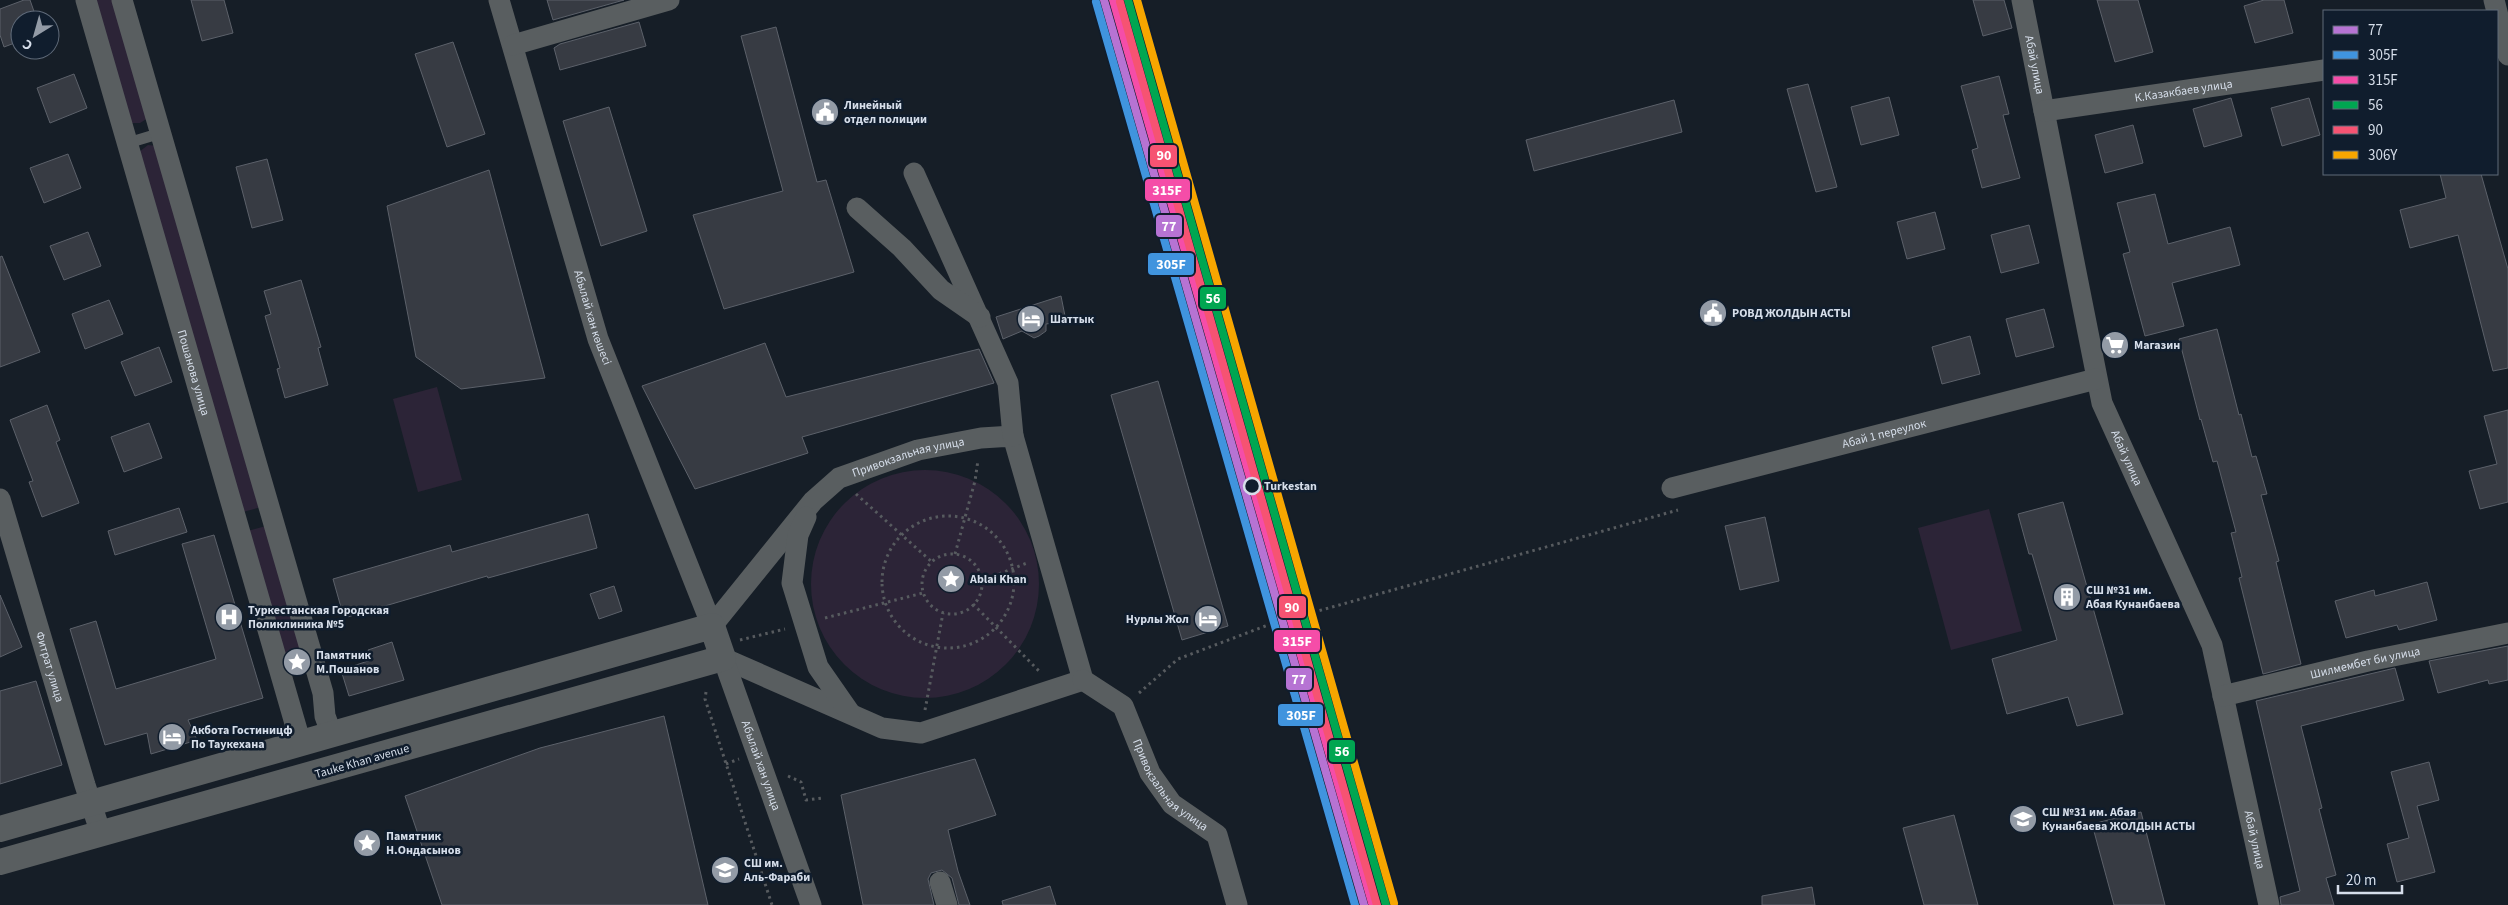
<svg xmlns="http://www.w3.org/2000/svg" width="2508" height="905" font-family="'Source Sans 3',sans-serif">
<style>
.green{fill:#2c2437}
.building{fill:#373b43;stroke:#5c616a}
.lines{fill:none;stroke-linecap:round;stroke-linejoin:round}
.path{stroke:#575b5f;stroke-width:3;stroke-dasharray:2.5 4;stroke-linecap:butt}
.service{stroke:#595e60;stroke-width:11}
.minor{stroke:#595e60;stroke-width:21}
.tertiary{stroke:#595e60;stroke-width:26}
.rail-1-casing{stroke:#101d2d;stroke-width:11}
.rail-2-casing{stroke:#101d2d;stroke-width:11}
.rail-3-casing{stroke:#101d2d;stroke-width:11}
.rail-4-casing{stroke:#101d2d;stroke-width:11}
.rail-5-casing{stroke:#101d2d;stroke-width:11}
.rail-6-casing{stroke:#101d2d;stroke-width:11}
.rail-1{stroke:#b673d3;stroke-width:8}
.rail-2{stroke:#4094de;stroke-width:8}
.rail-3{stroke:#f54da8;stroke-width:8}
.rail-4{stroke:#00a651;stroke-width:8}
.rail-5{stroke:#f65372;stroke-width:8}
.rail-6{stroke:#f7a600;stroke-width:8}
.stop-dot{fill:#101d2d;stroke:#d6deea;stroke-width:2.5}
.labels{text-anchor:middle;stroke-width:5;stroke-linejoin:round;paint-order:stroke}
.street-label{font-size:12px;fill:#d6deea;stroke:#101d2d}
.poi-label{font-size:12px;font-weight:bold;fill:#d6deea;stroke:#101d2d;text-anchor:start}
.stop-label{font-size:12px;font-weight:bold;fill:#d6deea;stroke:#101d2d;text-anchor:start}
.line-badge{stroke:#101d2d;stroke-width:2}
.badge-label{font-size:14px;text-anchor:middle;font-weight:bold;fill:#fff}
</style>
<rect width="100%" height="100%" fill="#161e27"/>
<path class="green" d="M95,0H114L148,118L140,123H130Z
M148,145L157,146L261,507L243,512L139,152Z
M437,387L462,480L418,492L393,399Z
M811 584a114 114 0 1 1 228 0a114 114 0 1 1-228 0Z
M1989,509L2022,631L1951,650L1918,528Z
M266,526L302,650L284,655L247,531Z"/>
<path class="building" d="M24,0H30L37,20H20V41L4,47L0,35V9Z
M191,0H224L233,33L202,41Z
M547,0H624L553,20Z
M1973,0H2004L2012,28L1983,36Z
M2097,0H2138L2153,52L2115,62Z
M2264,0H2284L2293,33L2255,43L2244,6Z
M639,22L646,46L560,70L554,48L560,44Z
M776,27L817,182L826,180L854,272L724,309L693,215L783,191L741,36Z
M453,42L485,134L447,147L415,54Z
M74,74L87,108L50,123L37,88Z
M1999,76L2009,114L2003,115L2020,178L1982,188L1972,150L1978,148L1961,86Z
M1808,84L1837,187L1816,192L1787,89Z
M1889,97L1899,135L1861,145L1851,107Z
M2231,98L2242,136L2204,147L2193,109Z
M2309,98L2320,135L2282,146L2271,108Z
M1674,100L1682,132L1534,171L1526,140Z
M609,107L647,231L601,246L563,121Z
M2133,125L2143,163L2105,173L2095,135Z
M68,154L81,188L44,203L30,168Z
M267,159L283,220L252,228L236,167Z
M489,170L545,378L461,389L416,357L387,206Z
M2440,174H2481L2508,269V368L2493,371L2458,235L2410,248L2400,210L2446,198Z
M2155,194L2168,244L2230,227L2240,265L2172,283L2184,326L2145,336L2123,254L2130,252L2117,203Z
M1935,212L1945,249L1907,259L1897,222Z
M2029,225L2039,263L2001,273L1991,235Z
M88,232L101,266L64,280L50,246Z
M2,256L40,352L0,367V257Z
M301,280L321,347L318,348L328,385L285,398L277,369L280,368L265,316L271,314L264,291Z
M1061,296L1066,321L1046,324V331L1039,336L1034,338L1022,331L1003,339L996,317Z
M109,300L123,334L85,349L72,314Z
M2044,309L2054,347L2016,357L2006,319Z
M2217,329L2239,415L2241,414L2252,457L2256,456L2267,494L2261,495L2279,561L2276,562L2301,664L2263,674L2239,578L2242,577L2231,533L2236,532L2217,461L2213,462L2201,419L2200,420L2179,339Z
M1970,336L1980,374L1942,384L1932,347Z
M765,343L786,397L979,349L994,383L802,437L808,453L695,489L642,386Z
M159,347L172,382L135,396L121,362Z
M1158,381L1228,626L1182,640L1111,395Z
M47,405L60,440L56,442L79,503L42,517L29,482L33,481L10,420Z
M2508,410V502L2480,509L2469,471L2497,464L2484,416Z
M149,423L162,458L124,472L111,437Z
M2063,502L2123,714L2077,726L2068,697L2007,714L1992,659L2057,640L2032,554H2029L2018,514Z
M179,508L187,532L115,555L108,531Z
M588,514L597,548L488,578L487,576L344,618L333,579L450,545L452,552Z
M1765,517L1779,581L1740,590L1725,526Z
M214,535L263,698L188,720L197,740L151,754L147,733L105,745L70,629L96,621L116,689L216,659L182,544Z
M2427,582L2437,620L2399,630L2397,625L2346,638L2335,601L2374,590L2375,596Z
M614,586L622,611L599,619L590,594Z
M0,595L22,647L0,657Z
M392,642L404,680L349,696L341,670L371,660L368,650Z
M2508,646V680L2489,684L2488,680L2438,693L2429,661Z
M2395,668L2404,700L2301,726L2322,808L2319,809L2336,875L2326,878L2334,905H2281L2280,897L2300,891L2256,701Z
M36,681L62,765L0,784V691Z
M664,716L708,905H442L405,796L540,748Z
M975,759L996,815L948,830L958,871L970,905H959L952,878L942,870L931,873L928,879L934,905H863L841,795Z
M2429,762L2439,800L2417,806L2435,872L2397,882L2387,844L2409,838L2391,772Z
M2141,812L2165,905H2114L2092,824Z
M1954,815L1978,905H1924L1903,828Z
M1050,886L1056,905H1003L1002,901Z
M1812,887L1815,905H1762V896Z"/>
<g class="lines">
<path class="path" d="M856,494L932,562
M882 582a66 66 0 1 1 132 0a66 66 0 1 1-132 0Z
M955,554L975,481L978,460
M922 584a30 30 0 1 1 60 0a30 30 0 1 1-60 0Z
M981,581L1027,563
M973,604L1039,671
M825,618L923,593
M740,640L785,629
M706,692L705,699L772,905
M1139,693L1178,659L1268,625L1678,510
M925,710L943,613
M726,764L739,759
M788,776L801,782L806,800L822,798"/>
<path class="service" d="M128,143L161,133"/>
<g class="minor">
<path id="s1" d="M86,0L301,744"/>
<path d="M122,0L323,693L325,716L332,735"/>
<path id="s2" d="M499,0L598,339L712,626L813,501L839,478L918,450L981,438L1013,436L1083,680L921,733L882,728L723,658"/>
<path id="s3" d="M2022,0L2102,403L2212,645L2269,905"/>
<path d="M2494,0L2508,55"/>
<path d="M513,45L669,0"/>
<path id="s4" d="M2044,111L2324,70"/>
<path d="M914,173L1008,383L1013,436"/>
<path d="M857,208L902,248L941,290L980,317"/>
<path id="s5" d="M1672,488L2096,379"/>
<path id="s6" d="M0,499L85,785L101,834"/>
<path d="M806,517L798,535L792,583L818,667L850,713"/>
<path id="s7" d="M723,658L811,905"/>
<path id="s8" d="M1083,680L1123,706L1150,773L1172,804L1217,835L1237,905"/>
<path id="s9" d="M2223,696L2368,661L2508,633"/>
<path d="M940,882L947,905"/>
</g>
<path class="tertiary" d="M0,829L712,626L723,658L0,862"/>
<defs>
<path id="rail-1" d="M1104,0L1364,905"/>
<path id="rail-2" d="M1096,2L1355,905"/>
<path id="rail-3" d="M1113,0L1372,903"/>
<path id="rail-4" d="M1128,0L1386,905"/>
<path id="rail-5" d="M1120,2L1377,905"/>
<path id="rail-6" d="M1137,0L1394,903"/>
</defs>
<use href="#rail-1" class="rail-1-casing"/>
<use href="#rail-2" class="rail-2-casing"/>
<use href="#rail-3" class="rail-3-casing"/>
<use href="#rail-4" class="rail-4-casing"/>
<use href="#rail-5" class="rail-5-casing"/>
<use href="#rail-6" class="rail-6-casing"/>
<use href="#rail-1" class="rail-1"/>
<use href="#rail-2" class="rail-2"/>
<use href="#rail-3" class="rail-3"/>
<use href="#rail-4" class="rail-4"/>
<use href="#rail-5" class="rail-5"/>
<use href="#rail-6" class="rail-6"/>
</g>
<defs>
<symbol id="civic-disc" viewBox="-11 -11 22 22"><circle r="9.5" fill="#939ba6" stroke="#101d2d"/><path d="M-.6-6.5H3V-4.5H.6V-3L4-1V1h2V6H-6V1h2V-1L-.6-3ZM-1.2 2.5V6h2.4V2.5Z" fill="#fff"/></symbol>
<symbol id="hotel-disc" viewBox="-11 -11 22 22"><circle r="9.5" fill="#939ba6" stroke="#101d2d"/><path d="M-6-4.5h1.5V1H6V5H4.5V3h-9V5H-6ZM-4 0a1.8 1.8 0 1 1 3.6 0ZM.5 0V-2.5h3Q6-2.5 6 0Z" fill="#fff"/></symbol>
<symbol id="supermarket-disc" viewBox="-11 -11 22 22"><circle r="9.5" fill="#939ba6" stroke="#101d2d"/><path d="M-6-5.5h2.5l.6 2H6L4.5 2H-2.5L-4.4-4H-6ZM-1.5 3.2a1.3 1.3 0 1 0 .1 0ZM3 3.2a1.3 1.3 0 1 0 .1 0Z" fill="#fff"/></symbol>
<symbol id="sight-disc" viewBox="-11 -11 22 22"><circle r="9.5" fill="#939ba6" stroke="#101d2d"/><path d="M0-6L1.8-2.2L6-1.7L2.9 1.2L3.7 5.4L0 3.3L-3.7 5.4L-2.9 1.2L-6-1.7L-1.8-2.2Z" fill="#fff"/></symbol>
<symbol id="building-disc" viewBox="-11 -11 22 22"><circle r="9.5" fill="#939ba6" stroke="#101d2d"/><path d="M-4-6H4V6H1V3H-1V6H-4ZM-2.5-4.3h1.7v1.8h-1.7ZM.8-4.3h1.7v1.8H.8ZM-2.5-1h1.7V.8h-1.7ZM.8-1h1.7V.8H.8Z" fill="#fff"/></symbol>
<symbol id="hospital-disc" viewBox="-11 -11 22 22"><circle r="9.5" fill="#939ba6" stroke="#101d2d"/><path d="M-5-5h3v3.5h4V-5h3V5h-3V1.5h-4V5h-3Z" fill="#fff"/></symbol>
<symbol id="school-disc" viewBox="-11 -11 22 22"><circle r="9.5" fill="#939ba6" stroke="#101d2d"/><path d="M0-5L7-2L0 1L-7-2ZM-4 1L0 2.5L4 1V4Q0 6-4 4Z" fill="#fff"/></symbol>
</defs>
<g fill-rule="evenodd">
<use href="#civic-disc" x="809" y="96" width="32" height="32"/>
<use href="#civic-disc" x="1697" y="297" width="32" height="32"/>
<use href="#hotel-disc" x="1015" y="303" width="32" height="32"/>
<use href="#supermarket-disc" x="2099" y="329" width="32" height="32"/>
<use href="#sight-disc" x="935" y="563" width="32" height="32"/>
<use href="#building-disc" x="2051" y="581" width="32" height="32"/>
<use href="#hospital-disc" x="213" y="601" width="32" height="32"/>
<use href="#hotel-disc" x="1192" y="603" width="32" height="32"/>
<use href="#sight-disc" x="281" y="646" width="32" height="32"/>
<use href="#hotel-disc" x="156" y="721" width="32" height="32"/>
<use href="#school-disc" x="2007" y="803" width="32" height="32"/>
<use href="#sight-disc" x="351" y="827" width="32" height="32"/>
<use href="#school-disc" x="709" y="854" width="32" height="32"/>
</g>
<circle class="stop-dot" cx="1252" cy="486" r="8"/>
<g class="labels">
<g class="street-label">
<text dy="4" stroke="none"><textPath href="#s3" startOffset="66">Абай улица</textPath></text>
<text dy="4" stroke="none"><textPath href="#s4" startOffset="141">К.Казакбаев улица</textPath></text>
<text dy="4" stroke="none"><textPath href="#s2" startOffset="331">Абылай хан көшесі</textPath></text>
<text dy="4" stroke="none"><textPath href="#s1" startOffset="388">Пошанова улица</textPath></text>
<text dy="4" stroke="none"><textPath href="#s5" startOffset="219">Абай 1 переулок</textPath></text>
<text dy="4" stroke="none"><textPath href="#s2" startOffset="930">Привокзальная улица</textPath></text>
<text dy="4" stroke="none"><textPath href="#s3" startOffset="471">Абай улица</textPath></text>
<text dy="4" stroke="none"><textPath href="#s9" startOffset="146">Шилмембет би улица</textPath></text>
<text dy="4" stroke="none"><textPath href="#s6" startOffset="175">Фитрат улица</textPath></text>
<text transform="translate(362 761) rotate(-16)" y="4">Tauke Khan avenue</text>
<text dy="4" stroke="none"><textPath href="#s7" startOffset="114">Абылай хан улица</textPath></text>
<text dy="4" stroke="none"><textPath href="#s8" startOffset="142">Привокзальная улица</textPath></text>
<text dy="4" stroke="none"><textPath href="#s3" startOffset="876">Абай улица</textPath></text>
</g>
<g class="poi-label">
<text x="844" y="109">Линейный<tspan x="844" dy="14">отдел полиции</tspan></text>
<text x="1732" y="317">РОВД ЖОЛДЫН АСТЫ</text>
<text x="1050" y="323">Шаттык</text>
<text x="2134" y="349">Магазин</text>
<text x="970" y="583">Ablai Khan</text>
<text x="2086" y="594">СШ №31 им.<tspan x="2086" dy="14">Абая Кунанбаева</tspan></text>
<text x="248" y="614">Туркестанская Городская<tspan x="248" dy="14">Поликлиника №5</tspan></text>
<text x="1189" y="623" text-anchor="end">Нурлы Жол</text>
<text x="316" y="659">Памятник<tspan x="316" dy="14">М.Пошанов</tspan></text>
<text x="191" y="734">Акбота Гостиницф<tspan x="191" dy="14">По Таукехана</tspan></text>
<text x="2042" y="816">СШ №31 им. Абая<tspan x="2042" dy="14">Кунанбаева ЖОЛДЫН АСТЫ</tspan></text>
<text x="386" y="840">Памятник<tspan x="386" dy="14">Н.Ондасынов</tspan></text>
<text x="744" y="867">СШ им.<tspan x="744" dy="14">Аль-Фараби</tspan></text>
</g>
<g class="stop-label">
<text x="1264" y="490">Turkestan</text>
</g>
</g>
<g class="line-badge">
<rect x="1149" y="144" width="29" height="24" rx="5" fill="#f65372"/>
<rect x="1144" y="178" width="47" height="24" rx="5" fill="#f54da8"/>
<rect x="1155" y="214" width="28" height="24" rx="5" fill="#b673d3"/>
<rect x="1147" y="252" width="48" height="24" rx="5" fill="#4094de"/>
<rect x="1199" y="286" width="28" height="24" rx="5" fill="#00a651"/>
<rect x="1278" y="595" width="29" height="24" rx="5" fill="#f65372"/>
<rect x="1273" y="629" width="48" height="24" rx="5" fill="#f54da8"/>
<rect x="1285" y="667" width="28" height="24" rx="5" fill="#b673d3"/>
<rect x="1277" y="703" width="47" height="24" rx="5" fill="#4094de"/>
<rect x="1328" y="739" width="28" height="24" rx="5" fill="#00a651"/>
</g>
<g class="badge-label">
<text x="1164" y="160">90</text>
<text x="1167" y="195">315F</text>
<text x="1169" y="231">77</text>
<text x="1171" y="269">305F</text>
<text x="1213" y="303">56</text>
<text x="1292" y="612">90</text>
<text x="1297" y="646">315F</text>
<text x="1299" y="684">77</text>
<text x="1301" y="720">305F</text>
<text x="1342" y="756">56</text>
</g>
<rect x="2323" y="10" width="175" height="165" fill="#101d2d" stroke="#5f6a79"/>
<rect x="2333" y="26" width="25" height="8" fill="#b673d3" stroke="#5f6a79"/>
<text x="2368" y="35" font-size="15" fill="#d6deea">77</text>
<rect x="2333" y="51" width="25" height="8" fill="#4094de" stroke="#5f6a79"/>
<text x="2368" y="60" font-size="15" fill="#d6deea">305F</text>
<rect x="2333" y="76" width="25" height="8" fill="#f54da8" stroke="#5f6a79"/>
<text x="2368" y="85" font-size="15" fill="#d6deea">315F</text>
<rect x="2333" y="101" width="25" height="8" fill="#00a651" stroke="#5f6a79"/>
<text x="2368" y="110" font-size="15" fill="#d6deea">56</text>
<rect x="2333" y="126" width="25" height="8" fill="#f65372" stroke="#5f6a79"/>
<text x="2368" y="135" font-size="15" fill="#d6deea">90</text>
<rect x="2333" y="151" width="25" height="8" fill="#f7a600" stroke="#5f6a79"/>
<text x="2368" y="160" font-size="15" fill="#d6deea">306Y</text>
<g transform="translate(35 35) rotate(217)"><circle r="24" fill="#101d2d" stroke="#5f6a79"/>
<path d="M0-4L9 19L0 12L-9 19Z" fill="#939ba6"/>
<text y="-8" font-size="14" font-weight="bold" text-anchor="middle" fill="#d6deea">С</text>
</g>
<path d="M2338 885v8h64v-8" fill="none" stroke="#d6deea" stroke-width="2.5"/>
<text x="2346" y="885" font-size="15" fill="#d6deea" stroke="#101d2d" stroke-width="4" paint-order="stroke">20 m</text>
</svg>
